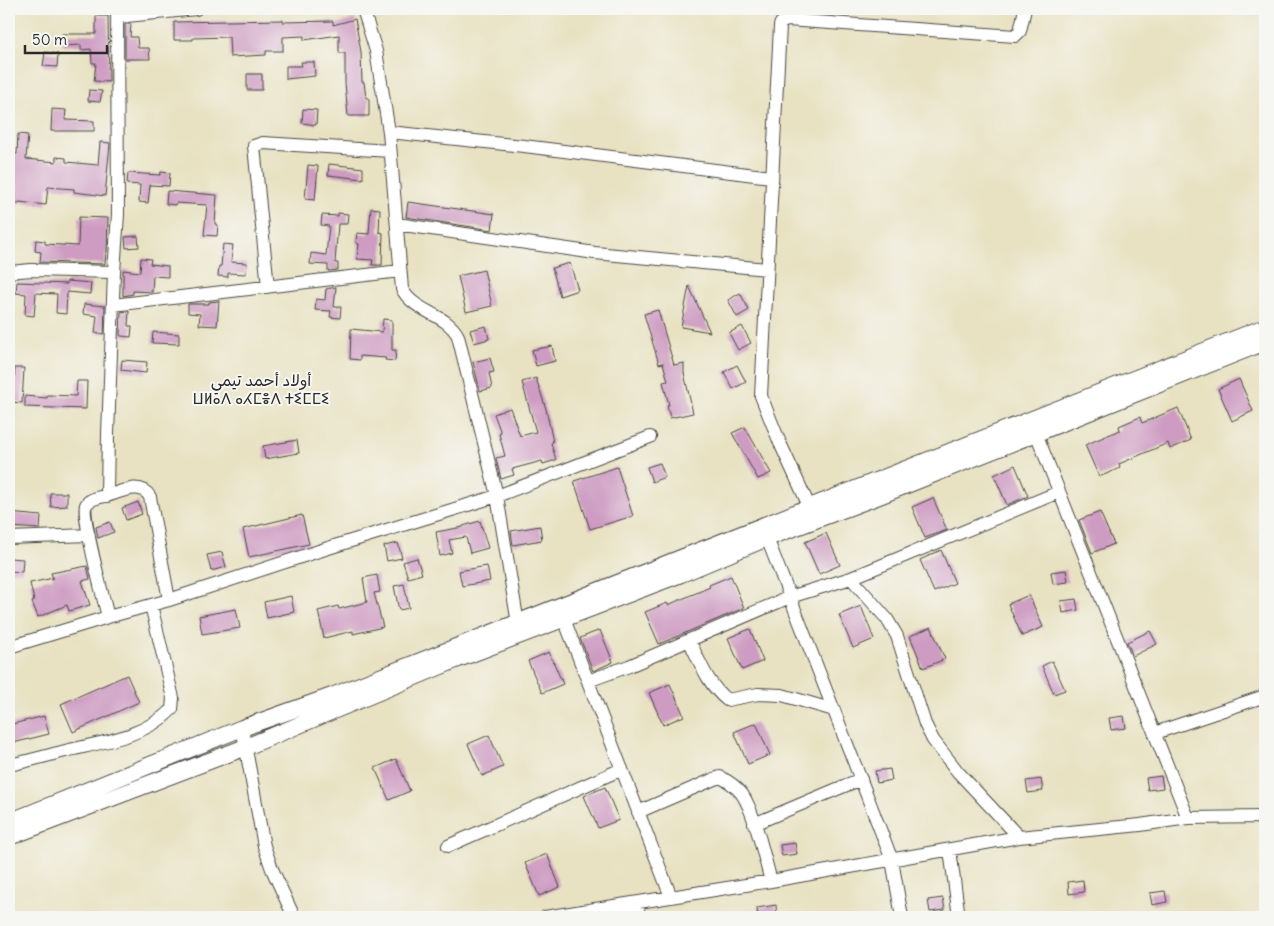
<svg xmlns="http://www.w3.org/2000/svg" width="1274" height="926" font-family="Delius,'Playpen Sans Arabic','Noto Sans Tifinagh',sans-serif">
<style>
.building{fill:#ce9cc2}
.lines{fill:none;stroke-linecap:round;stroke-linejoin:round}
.minor-casing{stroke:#474642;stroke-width:14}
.major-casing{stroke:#474642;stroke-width:18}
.minor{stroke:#fff;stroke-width:12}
.major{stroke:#fff;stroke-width:16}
.labels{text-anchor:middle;stroke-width:4;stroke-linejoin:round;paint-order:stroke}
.quarter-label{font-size:16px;fill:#2b2b2b;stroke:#f6f6f2}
</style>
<rect width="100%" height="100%" fill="#f6f6f2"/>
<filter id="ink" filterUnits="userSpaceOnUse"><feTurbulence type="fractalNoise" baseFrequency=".02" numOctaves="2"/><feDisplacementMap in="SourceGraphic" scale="10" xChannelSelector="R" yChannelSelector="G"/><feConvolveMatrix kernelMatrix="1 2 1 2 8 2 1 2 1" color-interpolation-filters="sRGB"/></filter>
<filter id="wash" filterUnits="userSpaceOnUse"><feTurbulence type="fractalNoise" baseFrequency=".0096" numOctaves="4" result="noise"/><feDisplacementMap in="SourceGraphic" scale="20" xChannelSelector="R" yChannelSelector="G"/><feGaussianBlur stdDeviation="1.12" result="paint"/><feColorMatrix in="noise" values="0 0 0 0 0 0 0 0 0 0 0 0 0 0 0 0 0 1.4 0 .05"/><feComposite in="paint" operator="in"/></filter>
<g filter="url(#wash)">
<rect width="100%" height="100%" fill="#e8e2c2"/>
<g id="blocks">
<path class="building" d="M96,16H108L109,82L94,81L96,63H92L91,49L81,50V45L63,46L62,34H96Z
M355,19L361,52L362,82H364L366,98H369V116H348L345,83V53H339V35L304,40V36L283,37V51H266V55L230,57L229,37L193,38V40H174V22L283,20V22L333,21V25Z
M125,24H131L130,37H137L138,48H149L150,59H125Z
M45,52L58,54L57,67L43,66Z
M301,62H314L315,76L286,79V66H302Z
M247,74H262V90H247Z
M89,90L102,91L100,102L88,101Z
M52,109L66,110L65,120L94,121V131H51Z
M303,109L317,110L316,125L302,123Z
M18,134L28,135L26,159L56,162V157L66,158V162L98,165L100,142L110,143L105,196L74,192V189L48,187L46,205L19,202V204L10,203L11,185L9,184V153L17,154Z
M329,164L363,168V179L328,175Z
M308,165L318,166L315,200L305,199Z
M161,172L170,173L169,186L150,185L148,203L139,202L140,185L127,184L128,173L160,175Z
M167,191L217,195L215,224L218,225L217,236L204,235L207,205L176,203L175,205L166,204Z
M408,202L494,214L492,230L406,217Z
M371,208L380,209L379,232L383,233L382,265H372L373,260L357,259L359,244L356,243L357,233L369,234Z
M338,213L348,214L347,224H338L335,263H338V270L328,271V265L310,264L311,253L326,255L329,226L321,225L322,215L338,216Z
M79,217L108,218L107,252H106L105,264L40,262L41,252L35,251L36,240L45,241V244L78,246Z
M138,236L139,247L126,248L125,237Z
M223,244L233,245L231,262L247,263L246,274L228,273V277L218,276L219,266H221Z
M141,258L151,259L150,264L168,266V277L153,276L152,292L133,291V294L123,296V270L140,272Z
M570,263L578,290L560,296L552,268Z
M484,270L492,306L466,312L458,276Z
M67,281L91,283L90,294L67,292L66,314L56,313L57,294L36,293L34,316L25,315L26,294L16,293L17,282L67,284Z
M689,286L710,332L681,327Z
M336,287L334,307H341L340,318L330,317L331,311L315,310L316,299L325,300L326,289Z
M740,293L749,310L737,317L728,300Z
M219,301L217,326L199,325L200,314L188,313V304H209V302Z
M84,304L105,306L104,334L95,333L97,316L83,314Z
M658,310L674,365L684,363V373L693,413L670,418L667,405H669L663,382L668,381L663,363L659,364L644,314Z
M129,311L128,326H132L131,337L121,336L120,335L121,312Z
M383,319L392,320V350H396L395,361L385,360L386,358L360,356V360L350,359L351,329L382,332Z
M486,326L489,339L474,343L470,330Z
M742,326L751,343L738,350L729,333Z
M153,332L179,334V344L152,343Z
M552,346L555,361L536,366L532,350Z
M490,358L494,372L489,373L492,388L480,391L473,362Z
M122,360L147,362L146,373L121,370Z
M737,365L746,382L733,389L724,372Z
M15,368H24L22,403L9,402L10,391H13Z
M536,378L546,409L553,442L551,443L556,460L543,464L542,461L512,469L514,475L501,479L496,458L505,456L499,434L501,433L494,414L510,408L520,436L536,432L522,382Z
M1239,379L1253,411L1232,421L1218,389Z
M77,381H87L86,409L25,407V396L47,398V395L76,396Z
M1178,408L1191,440L1170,449L1168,443L1119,464L1120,468L1099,477L1085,445L1120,430L1119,426L1140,417L1142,423Z
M745,427L771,473L758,479L732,433Z
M297,440L299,453L265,459L263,446Z
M660,463L665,477L652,482L647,467Z
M1015,465L1028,496L1007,505L994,475Z
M617,467L633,516L590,529L574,481Z
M50,493H67V506L51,507Z
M933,498L947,530L925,538L912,507Z
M138,502L142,514L126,520L122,508Z
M1100,512L1114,544L1092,553L1079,520Z
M9,513L41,516L40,529L10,527L9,525Z
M302,515L309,544L249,557L243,529Z
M480,521L488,548L470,553L466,537L449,540L452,553L440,556L436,532L463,527V526Z
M110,522L114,532L98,538L96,527Z
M540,526L542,540L513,545L511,531Z
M826,533L840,565L819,574L805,542Z
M398,543L402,558L387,561L384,546Z
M941,550L955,583L934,592L920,560Z
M222,552L226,567L211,571L207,555Z
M9,558L23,559L22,572L9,571Z
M417,558L422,574L408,578L403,562Z
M87,566L90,579L82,581L90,605L69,611L67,605L38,617L32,602L34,601L30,583L53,578L51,573Z
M487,566L490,581L462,586L459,571Z
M1066,570L1068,582L1053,584L1051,572Z
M377,575L380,592L374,593L383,627L353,634V631L324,638L318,611L338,606L339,609L367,602L363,578Z
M731,576L744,608L659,644L645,612L667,603L668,605L710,587L709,585Z
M404,584L409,608L399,610L394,586Z
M1029,595L1043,627L1022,636L1008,604Z
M291,596L294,612L267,618L264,602Z
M1076,599L1078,610L1063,613L1061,601Z
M861,606L874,639L853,648L839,615Z
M236,609L240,628L202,634L199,616Z
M931,627L945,659L923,668L910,636Z
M750,629L763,661L742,670L728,638Z
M600,630L613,662L593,671L580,638Z
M1150,631L1157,644L1133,656L1127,642Z
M549,652L563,684L542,693L528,661Z
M1052,661L1065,690L1054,694L1042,666Z
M127,675L139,702L73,732L61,704Z
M670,684L684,716L663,725L649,693Z
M44,716L49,734L9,744V725Z
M1124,716L1126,728L1111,730L1109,718Z
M756,723L770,755L748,764L734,732Z
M489,735L503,767L482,776L468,744Z
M396,759L410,791L389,800L375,768Z
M890,769L892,780L877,783L875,771Z
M1161,776L1163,788L1148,790L1146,778Z
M1041,779L1043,791L1028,793L1026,781Z
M605,787L619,820L598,828L584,796Z
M795,843L797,854L782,856L780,845Z
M547,854L560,887L539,896L525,863Z
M1083,880L1084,892L1069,894L1068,882Z
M1165,891L1167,902L1152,905L1150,893Z
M943,898L945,910L930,912L928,900Z
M776,905L777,917H758L757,908Z"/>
</g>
</g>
<g filter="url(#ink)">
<use href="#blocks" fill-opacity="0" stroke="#474642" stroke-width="1"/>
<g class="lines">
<defs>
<path id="minor" d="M117,9L118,214L114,272L108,434L107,496C121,492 141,481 150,497L169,600
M363,9L376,51L389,132L402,289C415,313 446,313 458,336L497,496L519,630
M117,17L196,9
M389,132L524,146L771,177
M397,224L595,253L767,269
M9,272L31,270L114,272
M268,287L254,146L263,143L390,151
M113,305L400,271
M1036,433L1188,818
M107,496C100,497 90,498 86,505C81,513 104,601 108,617L169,600L325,549L497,496L650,437
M809,506L780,443L761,396L780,26L781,23L787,20L1015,36L1020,31L1025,9
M9,538L89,535
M767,538L892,860L902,917
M851,578L1059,492
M564,619L671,897
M689,640C700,662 708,685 727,700L758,694L782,695L834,710
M9,647L108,617
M588,681L629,666L790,597L851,578L887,619L897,636L925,724L933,740L958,772L1019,837
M242,728L264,846L272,869L294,917
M1155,733L1265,696
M9,765C29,761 49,755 69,750C104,742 146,736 172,709L173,698L151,605
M638,812L712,780L720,777C728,781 736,786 742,794C755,813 764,857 771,881
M754,824L861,779
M448,846L622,769
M950,850L959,917
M637,903L639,917
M545,917L771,881L1019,837L1140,825L1188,818L1265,817"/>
<path id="major" d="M9,822L242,728L332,696L1265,327
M9,837L246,747L458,659L681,574L767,538L879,496L1265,342"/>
</defs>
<use href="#minor" class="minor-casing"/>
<use href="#major" class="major-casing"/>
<use href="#minor" class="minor"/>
<use href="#major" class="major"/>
</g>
</g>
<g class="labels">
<g class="quarter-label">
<text x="261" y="386">أولاد أحمد تيمي<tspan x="261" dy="18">ⵡⵍⴰⴷ ⴰⵃⵎⴻⴷ ⵜⵉⵎⵎⵉ</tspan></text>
</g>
</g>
<rect width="1274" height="926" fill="none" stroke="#f6f6f2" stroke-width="30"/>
<path d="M25 45v8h82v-8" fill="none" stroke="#2b2b2b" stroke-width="2.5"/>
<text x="32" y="45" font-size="15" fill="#2b2b2b" stroke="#f6f6f2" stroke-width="4" paint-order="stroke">50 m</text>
</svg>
